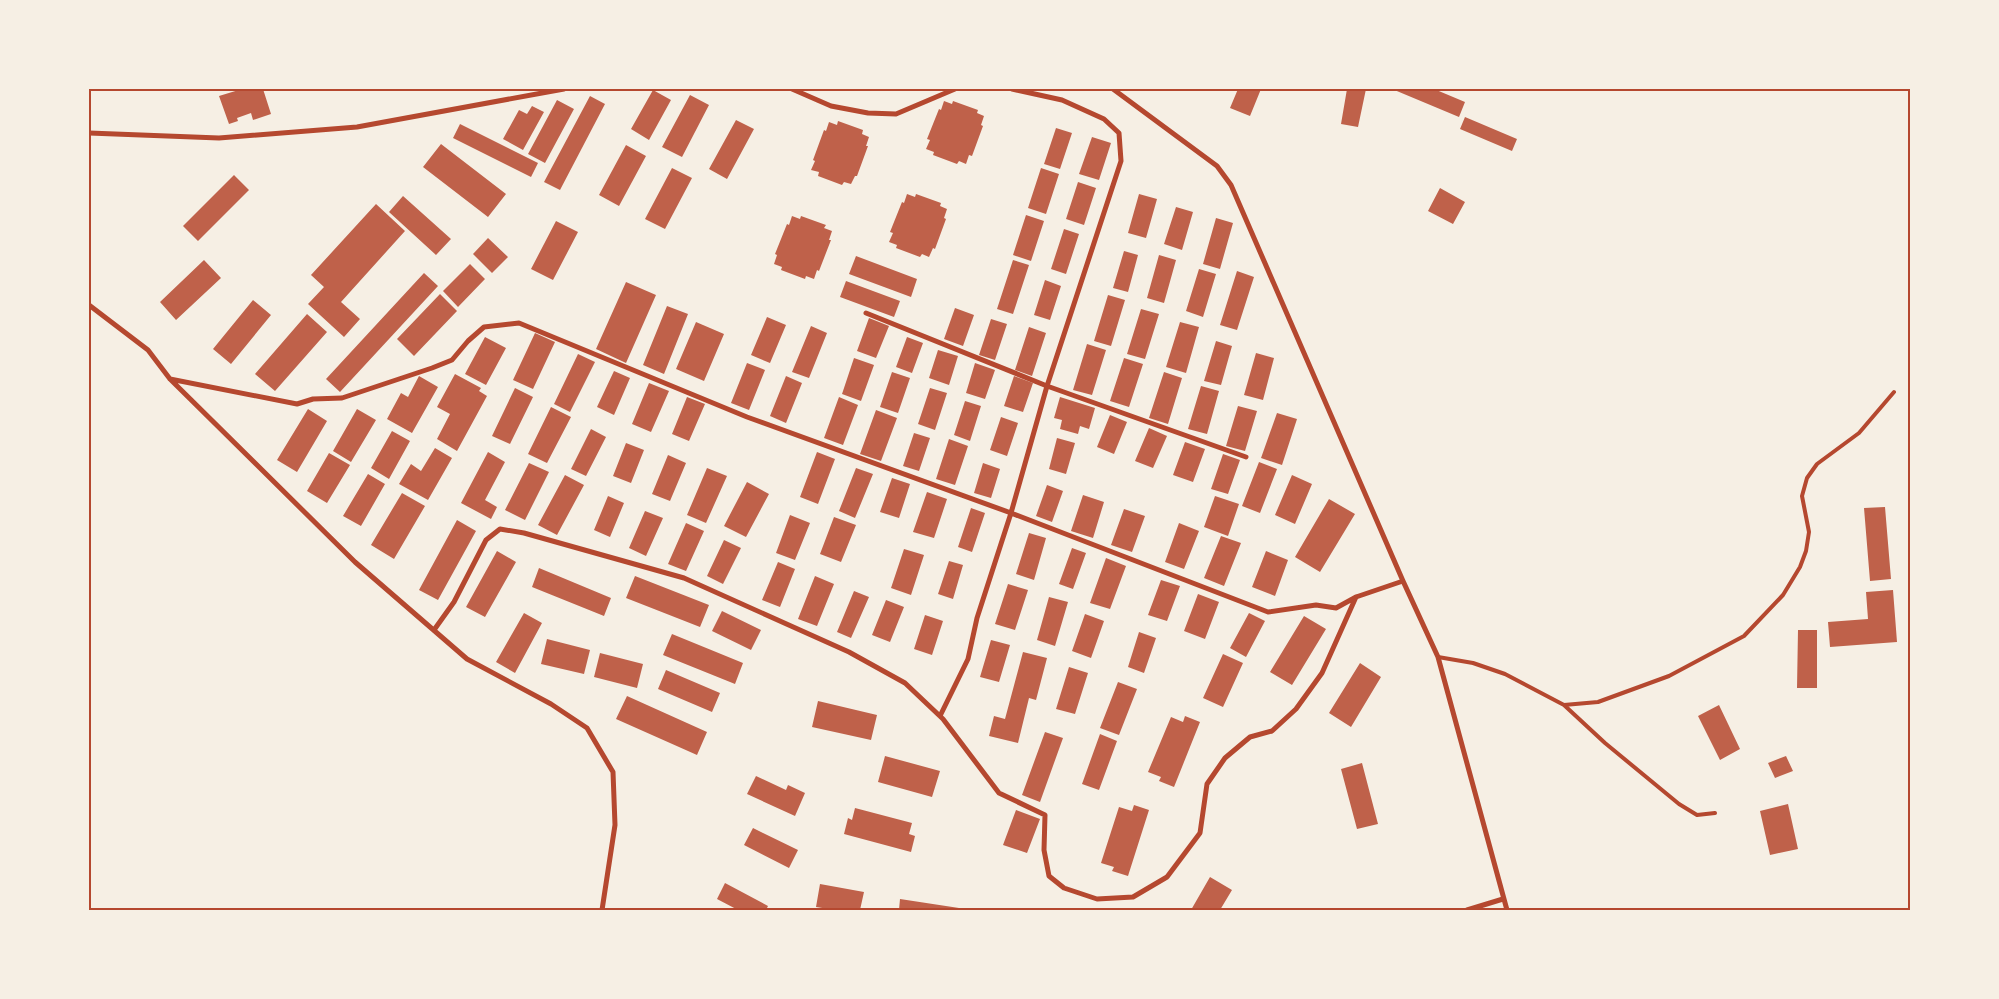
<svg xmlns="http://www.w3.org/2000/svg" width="1999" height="999" font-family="'Times New Roman',serif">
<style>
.building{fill:#bf614a}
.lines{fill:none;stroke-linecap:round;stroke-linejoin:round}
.service{stroke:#b5482f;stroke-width:4}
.minor{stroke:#b5482f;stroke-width:5}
.neatline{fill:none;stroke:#b5482f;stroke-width:2}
</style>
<rect width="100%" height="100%" fill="#f6efe4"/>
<path class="building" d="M242,89H263L271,114L253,120L251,113L237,118L238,121L229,124L219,96Z
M1238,89H1261L1250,116L1230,108Z
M1347,89H1366L1358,127L1341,124Z
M1392,89H1434L1465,102L1459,117Z
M653,90L671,100L649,140L631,129Z
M690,95L709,105L682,157L662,147Z
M590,96L605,104L560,190L544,182Z
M557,100L574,109L545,163L528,154Z
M944,101L952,104L953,101L978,110L977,113L984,116L981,125L983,126L972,156L969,155L966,164L959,161L957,164L933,155L934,152L926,149L930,140L927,139L939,109L941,110Z
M532,106L544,112L523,150L503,139L519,110L527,114Z
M1465,117L1517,139L1512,151L1460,129Z
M736,120L754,129L727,179L709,169Z
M838,121L863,130L862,134L869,137L866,146H868L857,176H855L851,184L844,182L842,185L818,176L819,172L811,170L815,161L813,160L824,130L826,131L829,122L837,125Z
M460,124L538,163L531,177L453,138Z
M1056,128L1072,133L1060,169L1044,164Z
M1092,137L1111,143L1099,180L1079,174Z
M441,144L506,194L488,217L423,167Z
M626,145L646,156L619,206L599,195Z
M672,168L692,178L665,229L645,219Z
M1041,168L1059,174L1046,214L1028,208Z
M234,175L249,190L198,241L183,226Z
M1078,182L1096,188L1084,225L1066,219Z
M1440,188L1465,202L1453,224L1428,211Z
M907,194L915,197L916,194L941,203L940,206L947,209L944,218L946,219L935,249L933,248L929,257L922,254L920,257L896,248L897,245L889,242L893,233L890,232L902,202L904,203Z
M1139,194L1157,199L1146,238L1128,233Z
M403,196L451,239L436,255L389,212Z
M376,204L405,231L341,302L360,319L344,337L308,304L324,287L311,275Z
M1176,207L1193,212L1182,250L1164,244Z
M1026,215L1044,221L1031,261L1013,255Z
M792,216L800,219L801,216L826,225L824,228L832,231L829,240H831L819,271L817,270L814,279L806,276L805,279L781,270L782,267L774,264L777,255L775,254L787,224L789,225Z
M1216,218L1233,223L1220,269L1203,264Z
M556,221L578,232L553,280L531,269Z
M1064,229L1079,234L1066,274L1051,269Z
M488,238L508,257L492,273L473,254Z
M1124,251L1138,255L1128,292L1113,288Z
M1159,255L1176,260L1164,303L1147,298Z
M856,256L917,279L911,297L849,274Z
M204,260L221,278L176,320L160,302Z
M1013,260L1029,265L1013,314L997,309Z
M470,264L485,279L458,307L443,291Z
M1199,269L1216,274L1203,317L1186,311Z
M1237,271L1254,277L1237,330L1220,325Z
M424,273L438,286L340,392L326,379Z
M1045,280L1061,286L1050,320L1034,315Z
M846,281L900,301L894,317L840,297Z
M626,282L656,295L626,363L596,349Z
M440,294L457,311L414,356L397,339Z
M1108,295L1125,300L1111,346L1094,341Z
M253,300L271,315L231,364L213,349Z
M667,306L688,314L664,374L643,365Z
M955,308L974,315L963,346L944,339Z
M1141,309L1159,314L1145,359L1127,354Z
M307,314L327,332L275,391L255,374Z
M767,317L786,325L770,363L751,355Z
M869,318L889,326L876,358L857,351Z
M991,319L1007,324L995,360L979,355Z
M696,322L724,334L704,381L676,369Z
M1180,322L1199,327L1186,373L1166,367Z
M811,326L827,333L809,378L792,372Z
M1029,327L1046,333L1032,376L1015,370Z
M535,333L555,342L533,389L513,380Z
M485,337L506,348L486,385L465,374Z
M907,337L923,343L912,373L896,367Z
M1216,341L1232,346L1221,385L1204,381Z
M1087,344L1106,350L1092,395L1073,390Z
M938,350L958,356L949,385L929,378Z
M1256,353L1274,358L1263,400L1244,395Z
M578,354L595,362L570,412L554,404Z
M854,358L874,365L861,401L842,394Z
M1124,358L1143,364L1129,407L1110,401Z
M747,363L765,370L749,410L731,403Z
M975,363L995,370L985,399L966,393Z
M614,371L630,378L614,415L597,407Z
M892,372L910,378L898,413L880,407Z
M1164,372L1182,378L1168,424L1149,418Z
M455,374L481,388L479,391L487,396L457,451L437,439L450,414L437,407Z
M419,376L438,387L412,433L387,419L401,393L408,397Z
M786,376L802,383L786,423L770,416Z
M1014,376L1033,383L1023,412L1004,406Z
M649,383L669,391L651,432L632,424Z
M1201,386L1219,391L1207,434L1188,429Z
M515,388L533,397L510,444L492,436Z
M930,388L947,393L935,430L918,424Z
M687,397L705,404L689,441L672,434Z
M839,397L858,405L843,445L824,438Z
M1060,397L1095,408L1089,429L1080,426L1078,434L1060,429L1062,420L1054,418Z
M965,401L981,406L970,441L954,435Z
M1238,406L1257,411L1245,451L1226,446Z
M551,407L571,417L547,463L528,454Z
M308,409L327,421L297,472L277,460Z
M357,409L376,420L351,462L333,451Z
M876,410L897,418L881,461L860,454Z
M1277,413L1297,419L1282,465L1261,458Z
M1110,415L1127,422L1114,454L1097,447Z
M1001,417L1018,423L1007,456L990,450Z
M1149,428L1167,436L1153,468L1135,461Z
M591,429L606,437L586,476L571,469Z
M392,431L410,441L389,479L371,468Z
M914,433L930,438L919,471L903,466Z
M1057,438L1075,443L1066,474L1049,469Z
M949,439L968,446L955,485L936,479Z
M1185,442L1205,449L1193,482L1173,475Z
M626,443L644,450L631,483L613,476Z
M435,448L452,458L428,500L399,484L411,464L421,471Z
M488,452L505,462L485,500L497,507L491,519L461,503Z
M817,452L835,459L818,504L800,497Z
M329,453L350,465L327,503L307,491Z
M1223,454L1240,460L1228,494L1211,489Z
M668,455L686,463L670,501L652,494Z
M1259,462L1277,469L1260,513L1242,506Z
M529,463L549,472L525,520L505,510Z
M983,463L1000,469L991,498L974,493Z
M707,468L727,476L706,523L687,515Z
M856,468L873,474L855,518L839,511Z
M368,474L385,484L361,526L343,516Z
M565,475L584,485L557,535L538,525Z
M1292,475L1312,484L1295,524L1275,515Z
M892,478L910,484L899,518L880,512Z
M747,482L769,494L746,537L724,526Z
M1047,485L1063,491L1052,522L1036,516Z
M927,492L947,499L934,538L913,532Z
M402,493L425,506L394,559L371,545Z
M1083,495L1104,502L1093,538L1071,531Z
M608,496L624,503L610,537L594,530Z
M1215,496L1239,504L1228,536L1204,527Z
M1329,499L1355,514L1320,572L1295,557Z
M1885,507L1891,579L1870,581L1864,508Z
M971,508L985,513L972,552L958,547Z
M1124,509L1145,516L1132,552L1111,545Z
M645,511L663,518L646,556L629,548Z
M790,515L810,523L795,560L776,553Z
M834,517L856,525L841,562L820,554Z
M457,520L476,531L438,600L419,590Z
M686,523L704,531L686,571L668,564Z
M1179,523L1199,531L1184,569L1165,562Z
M1029,533L1046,538L1034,580L1016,574Z
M1221,536L1241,543L1224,586L1204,578Z
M724,540L741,548L723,584L707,576Z
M1072,548L1086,553L1073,589L1059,584Z
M904,549L924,555L911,595L891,588Z
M497,551L516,562L485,617L466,607Z
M1266,551L1288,560L1275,596L1252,587Z
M1106,558L1126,566L1110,609L1090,603Z
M949,561L963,565L953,599L938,594Z
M778,562L795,569L780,607L762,600Z
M539,568L611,598L604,616L532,587Z
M635,576L709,605L700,627L626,598Z
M815,576L834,584L817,626L798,619Z
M1161,580L1180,586L1167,621L1148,615Z
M1008,584L1028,590L1015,630L995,624Z
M1893,590L1897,642L1830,647L1828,622L1868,619L1866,592Z
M854,591L869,597L851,638L837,632Z
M1198,594L1219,602L1205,639L1184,631Z
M1049,597L1068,602L1055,646L1037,640Z
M886,600L904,607L890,642L872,635Z
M722,611L761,630L751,650L712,631Z
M524,613L542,623L515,673L496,662Z
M1249,613L1265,621L1246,657L1230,648Z
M1085,614L1104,621L1091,658L1072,651Z
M925,615L943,621L932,655L914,649Z
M1304,616L1326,629L1292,685L1270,672Z
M1798,630H1817V688H1797Z
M1139,632L1156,638L1144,673L1128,667Z
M672,634L743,663L735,684L663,655Z
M547,639L590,650L584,674L541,664Z
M991,640L1010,645L999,682L980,677Z
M1023,652L1047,658L1036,700L1029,698L1018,743L989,736L994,716L1005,719Z
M600,653L643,664L637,688L594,677Z
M1223,654L1243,663L1223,707L1203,698Z
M1360,663L1381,677L1351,727L1329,713Z
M1069,667L1088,673L1075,714L1056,709Z
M666,670L720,693L712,712L658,689Z
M1118,682L1137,689L1119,735L1100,728Z
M627,696L707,732L697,755L616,719Z
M818,701L877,715L871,740L812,727Z
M1719,705L1740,749L1720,760L1698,716Z
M1185,716L1200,722L1174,787L1159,781L1161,777L1148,772L1171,717L1183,722Z
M1045,732L1063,738L1040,802L1022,795Z
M1100,734L1117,741L1099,790L1082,784Z
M885,756L940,771L932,797L878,782Z
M1786,756L1793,771L1775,778L1768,763Z
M1362,763L1378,824L1357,829L1341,769Z
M756,776L786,790L788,785L805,793L795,816L747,794Z
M1788,804L1798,849L1770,855L1760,811Z
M1134,805L1149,810L1128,876L1112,871L1114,867L1101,863L1119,807L1132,811Z
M855,808L912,823L909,834L915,836L911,852L844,834L848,818L852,820Z
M1016,810L1040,819L1027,853L1003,845Z
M753,828L798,850L789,868L744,845Z
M1210,877L1232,890L1220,910H1191Z
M725,883L768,906L766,910H738L717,899Z
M820,884L864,892L860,910H835L816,907Z
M900,899L959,908V910H899Z"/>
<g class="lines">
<path class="service" d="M1438,657L1473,663L1505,674L1564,705L1598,702L1669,676L1744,636L1783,595L1800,567L1806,551L1809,532L1802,496L1807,478L1817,464L1859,433L1894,392
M1564,705L1605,743L1679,804L1697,815L1715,813"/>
<path class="minor" d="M792,89L831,106L868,113L896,114L955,89
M1113,89L1217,166L1231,185L1403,581L1438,657L1507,910
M89,133L219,138L357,127L564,89
M89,305L148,350L170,379L355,562L467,659L551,704L587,728L613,772L615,825L602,910
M866,313L1047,386L1246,457
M170,379L297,404L313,399L342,398L432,368L452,360L468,341L484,327L519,323L747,417L1011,513L1268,612L1316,605L1336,608L1356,597L1403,581
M434,630L454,602L486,540L500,529L524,533L684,578L849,652L905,683L943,719L999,793L1045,815L1044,850L1049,876L1064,888L1097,899L1133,897L1167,877L1200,833L1207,784L1225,758L1250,737L1272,731L1296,709L1322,673L1356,597
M940,716L968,659L977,618L1011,513L1047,386L1121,161L1119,133L1104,119L1062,100L1012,89
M1467,910L1503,899"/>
</g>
<rect width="1999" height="999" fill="none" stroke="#f6efe4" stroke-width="180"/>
<rect x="90" y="90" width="1819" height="819" class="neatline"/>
</svg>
